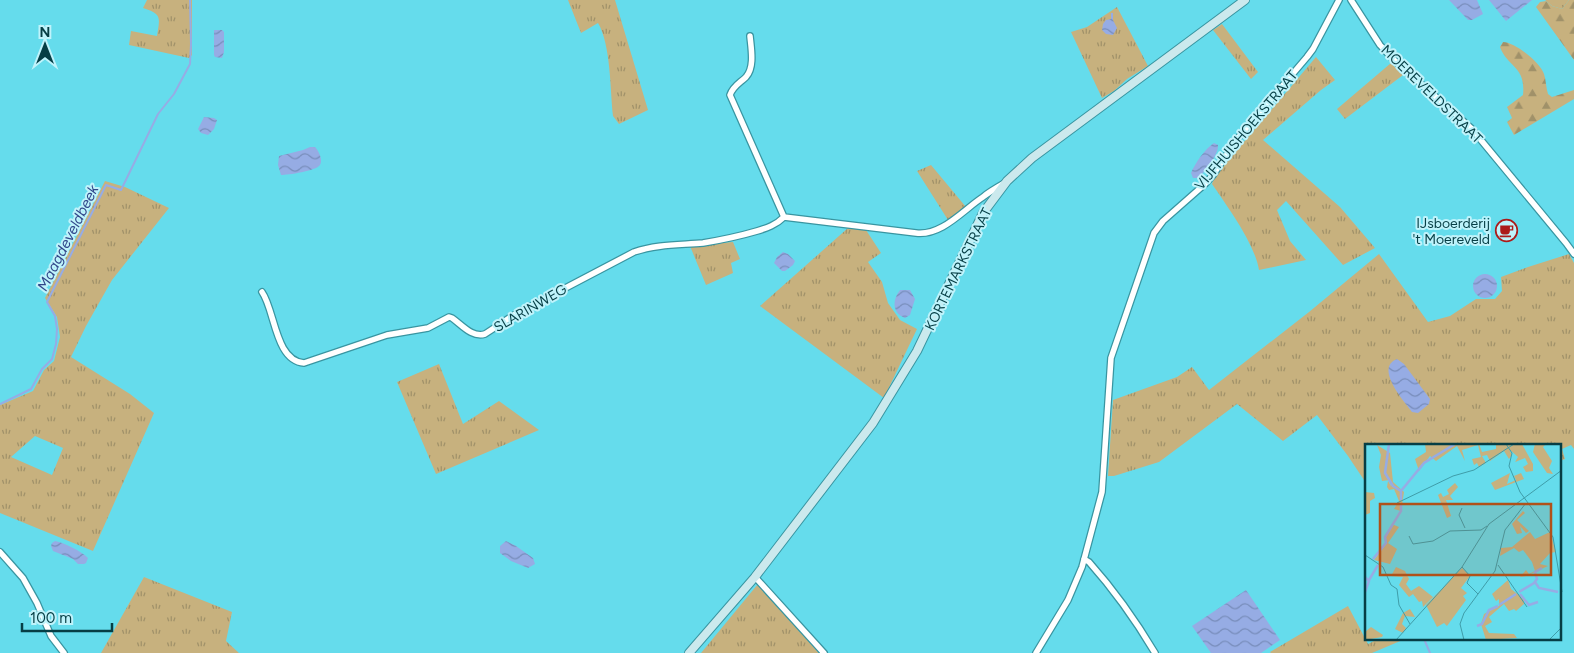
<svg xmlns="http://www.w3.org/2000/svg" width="1574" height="653" font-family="Figtree,sans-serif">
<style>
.grass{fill:url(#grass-tufts);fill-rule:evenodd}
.forest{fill:url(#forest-firs)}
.water{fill:url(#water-waves)}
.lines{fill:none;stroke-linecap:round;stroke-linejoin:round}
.stream{stroke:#96ace4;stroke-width:2}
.street-casing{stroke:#3995a1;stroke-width:8}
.secondary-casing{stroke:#3995a1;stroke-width:10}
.street{stroke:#fff;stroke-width:5.5}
.secondary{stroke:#cbe9ed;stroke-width:8}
.labels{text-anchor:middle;stroke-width:4;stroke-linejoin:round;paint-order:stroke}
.street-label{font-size:14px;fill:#063e45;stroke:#bff3fb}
.poi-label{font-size:14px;fill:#063e45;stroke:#bff3fb;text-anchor:end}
.water-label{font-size:15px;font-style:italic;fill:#31478a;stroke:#bff3fb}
.inset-river{fill:none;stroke:#96ace4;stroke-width:2.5}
.inset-road{fill:none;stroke:#3f9da9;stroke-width:1}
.view{fill:#b0521a;fill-opacity:0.15;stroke:#b0521a;stroke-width:2.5}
.inset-edge{fill:none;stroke:#063e45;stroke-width:2.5}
</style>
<defs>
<pattern id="grass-tufts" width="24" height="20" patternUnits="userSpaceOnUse" patternTransform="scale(1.25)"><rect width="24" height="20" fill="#c7b17e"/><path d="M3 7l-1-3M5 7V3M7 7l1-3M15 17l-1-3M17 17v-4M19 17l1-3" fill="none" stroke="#a09169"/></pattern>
<pattern id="forest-firs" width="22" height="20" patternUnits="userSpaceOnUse" patternTransform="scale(1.25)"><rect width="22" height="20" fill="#c7b17e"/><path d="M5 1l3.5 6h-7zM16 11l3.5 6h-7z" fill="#a09169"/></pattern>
<pattern id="water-waves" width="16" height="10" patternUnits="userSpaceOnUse" patternTransform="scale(1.25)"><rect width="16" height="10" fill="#96ace4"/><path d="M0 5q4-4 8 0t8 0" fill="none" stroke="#788dbb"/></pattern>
</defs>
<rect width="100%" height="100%" fill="#65dcec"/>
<path class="grass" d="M147,0H192V55L189,58L129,45L131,31L157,36C160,17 162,14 143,8Z
M568,0H615L648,110L619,124L613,116C610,89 611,45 598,23L581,33Z
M1545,0H1569L1562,9L1552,6Z
M1117,7L1148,66L1127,79L1114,91L1102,98L1071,32L1087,27Z
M1222,24L1258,72L1251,79L1213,30Z
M1316,57L1335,80L1321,90L1263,140L1340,207L1375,248L1343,265L1286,201L1277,210L1290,241L1306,260L1259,270C1255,244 1227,206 1212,184L1215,176Z
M1391,63L1403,75L1345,119L1337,109Z
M931,165L966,207L948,220L917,171Z
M105,181L125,187L169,208L112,280L86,326L71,357L130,394L154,413L93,551L0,513V405L33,391L44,370L54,361L60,337L57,317L45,298ZM35,436L63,448L52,475L11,457Z
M848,228L866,230L881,253L868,262L882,282L888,303L900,320L917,329L884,398L760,306Z
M733,242L740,259L731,263L733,273L706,285L690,246Z
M1379,254L1428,322L1450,316L1476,299H1495L1502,291L1501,277L1528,267L1569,254L1574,263V449L1571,445L1562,449L1565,459L1560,461V446H1366V483L1348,456L1317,415L1283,441L1237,404L1159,462L1114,476H1108L1113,400L1177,377L1192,367L1209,390L1309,312Z
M439,364L463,424L499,401L539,430L436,474L397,382Z
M144,577L232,612L226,641L239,653H101Z
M758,584L819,653H701Z
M1348,606L1368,644L1378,639H1405L1372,653H1271L1270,652Z"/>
<path class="forest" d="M1569,0H1574V60L1536,7L1540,2L1546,1L1552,6L1562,9Z
M1503,42C1515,42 1541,63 1544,74C1546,80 1546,88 1548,94L1552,97L1574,90V99L1514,135L1507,122L1512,118L1507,107L1523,95C1526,66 1508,68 1500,47Z"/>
<path class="water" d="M1449,0H1477L1483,14L1472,20H1468Z
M1489,0H1532L1506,21Z
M1111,13H1113V20L1117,28L1113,35L1106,34L1102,30L1103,24L1106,20L1111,19Z
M214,30H222L224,32V52L222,58L215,57L214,55Z
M204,117L214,118L217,120L214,129L208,135L201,133L198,129Z
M1214,143L1218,145C1219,154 1205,172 1198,178H1193L1191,173C1196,162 1204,150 1214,143Z
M310,147H315C319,151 323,160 320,165C316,171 288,175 281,175L278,165L279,156L303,150Z
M783,252L788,254L795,261L793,265L785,271H782L774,263L777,257Z
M1473 286a12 12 0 1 1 24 0a12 12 0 1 1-24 0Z
M900,290H910L915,299L910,315L905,318C892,313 892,300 900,290Z
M1397,359L1404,364L1430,399L1429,404L1418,413L1412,412C1404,401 1374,368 1397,359Z
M55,541C65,543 81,551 88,558L86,563L84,564H78L73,559L53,551L51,546L52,543Z
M506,541L516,546L533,558L535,564L528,568L511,561L500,553V546Z
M1246,590L1280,640L1261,653H1211L1192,626Z"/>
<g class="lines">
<path class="stream" d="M0,404L31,389L42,369L52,359L56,344L57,329L55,316L47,302L106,185L121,190L158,114L174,94L190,64L191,44L190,0
M1424,639L1430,653"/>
<defs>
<path id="street" d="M1351,0L1380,45L1393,59L1471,128L1566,243L1574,254
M750,36C751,48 755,67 746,77C740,83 733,86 730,95L784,217
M262,292C275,310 275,361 304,363L387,335L428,328L449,317L452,318C462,325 472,338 485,334L514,315L634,252C657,244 680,245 703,243C721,240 740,236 757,231C767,228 776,225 784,217L916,233C942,236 963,210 983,197C989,192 996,188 1003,184
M0,552L23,578L37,603L51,636L64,653
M1084,559L1089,562C1114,590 1136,621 1155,653
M755,577L824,653
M1036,653L1068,600L1082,567L1102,492L1111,358L1154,233L1163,221L1205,184L1213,175L1238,138L1307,57L1313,49L1339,0"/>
<path id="secondary" d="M689,653L755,577L873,423L917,351L983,213L1007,181L1032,158L1245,0"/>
</defs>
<use href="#street" class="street-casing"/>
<use href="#secondary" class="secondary-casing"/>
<use href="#street" class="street"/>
<use href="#secondary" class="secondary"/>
</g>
<defs>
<symbol id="cafe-ring" viewBox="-11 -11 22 22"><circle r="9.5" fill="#bff3fb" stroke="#ac1b1a" stroke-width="1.5"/><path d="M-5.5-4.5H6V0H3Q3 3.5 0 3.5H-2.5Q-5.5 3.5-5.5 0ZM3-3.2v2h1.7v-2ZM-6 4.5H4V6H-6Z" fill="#ac1b1a"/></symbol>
</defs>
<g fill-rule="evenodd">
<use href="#cafe-ring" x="1494" y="218" width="25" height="25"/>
</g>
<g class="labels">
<g class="street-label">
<text transform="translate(1432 94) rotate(44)" y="5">MOEREVELDSTRAAT</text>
<text transform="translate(1246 130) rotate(-50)" y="5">VIJFHUISHOEKSTRAAT</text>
<text transform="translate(958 269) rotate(-64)" y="5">KORTEMARKSTRAAT</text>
<text transform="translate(530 308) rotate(-30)" y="5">SLARINWEG</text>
</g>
<g class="poi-label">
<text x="1490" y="228">IJsboerderij<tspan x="1490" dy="16">'t Moereveld</tspan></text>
</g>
<g class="water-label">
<text transform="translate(68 238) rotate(-63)" y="5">Maagdeveldbeek</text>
</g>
</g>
<g transform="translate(1365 444)">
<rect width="196" height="196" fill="#65dcec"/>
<path d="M60,0H114L117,8L131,5V1L127,0H157L168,20V27L161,28L158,23L163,20L160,14L150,18L153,13L144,5L147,11L144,15L139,7L125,17L122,11L117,12L121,19L114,23L112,19L109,21L107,15L116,13L113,1L97,6L100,17L92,2L71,17L65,12L54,27L50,15L61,8ZM170,0H181L178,3L187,17L184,24L188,30L182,29L168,8ZM12,1L25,9L28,38L39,48L36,67L29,65L34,57L29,45L24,46L22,43L23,37L26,42L25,36L17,37L14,23L16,11ZM145,29L142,40L151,36L149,32L156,29L159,35L130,46L126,39ZM90,39L93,43L85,52L88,56H81L86,72L82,74L73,51L76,49L78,53L84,50L82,46ZM0,48L9,49L10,54L5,57V69L0,71ZM158,67L160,69L152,76L164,87L161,89L155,82L157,89L152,90L147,80ZM27,80L34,83L23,99L32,105L25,120L9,116L21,100L20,93ZM165,88L170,95L185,88L191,108L185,109L175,120L183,122L161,132L155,133L161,126L164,130L170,127L167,118L158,106L154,108L149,104L135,112L136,104L147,103ZM31,123L40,127L44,135L41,140L46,147L54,142L68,153L58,163L57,157L54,158L48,150L44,153L34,141L38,133L26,132ZM97,124L105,132L96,144L102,149L98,152L101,156L82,182L79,179L72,183L61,161ZM143,136L146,145L159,155V160L151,167L149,165L144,167L139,160L124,173L127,178L120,182L124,189L149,190L152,194L121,196L116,180L119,170L134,162V155L131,157L127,150ZM45,165L50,173L40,172L37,180L41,184L38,189L30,185L38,169ZM6,183L18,191L17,193L0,196V188Z" fill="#c7b17e"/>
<path class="inset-river" d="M24,0L20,29L28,42L36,47M36,56V47L59,19L90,0M8,115L21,99L20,93L36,67V59M0,133L4,137L0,148M4,136L13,121M170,138L174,144L193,148M154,148L169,139L172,135L170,128L177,124M155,150L164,161L173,158M134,161L151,150M112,182L117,180L124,166L133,162"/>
<path class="inset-road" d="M141,0L147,9L144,22L155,48L188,93L197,148M32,59L88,32L109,26L149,0M97,64L94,71L100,84M44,92L48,100L68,97L85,87L116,86L122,82M0,111L18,123L26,141L32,145L34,161L45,180M133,121L162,163M97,123L105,132L102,139L113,150M31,196L97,123L124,80L197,26M99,196L95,180L99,169L130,127L140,86L161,59M184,196L197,183"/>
<path class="view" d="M15,60H186V131H15Z"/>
<rect width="196" height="196" class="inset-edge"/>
</g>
<g transform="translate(45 45)" stroke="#bff3fb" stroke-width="4" paint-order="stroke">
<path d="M0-4L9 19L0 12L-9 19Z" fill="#063e45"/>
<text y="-8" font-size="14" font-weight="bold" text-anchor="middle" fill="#063e45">N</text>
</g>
<path d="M22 623v8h90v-8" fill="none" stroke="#063e45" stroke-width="2.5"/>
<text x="30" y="623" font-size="15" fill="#063e45" stroke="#bff3fb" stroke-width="4" paint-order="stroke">100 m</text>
</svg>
